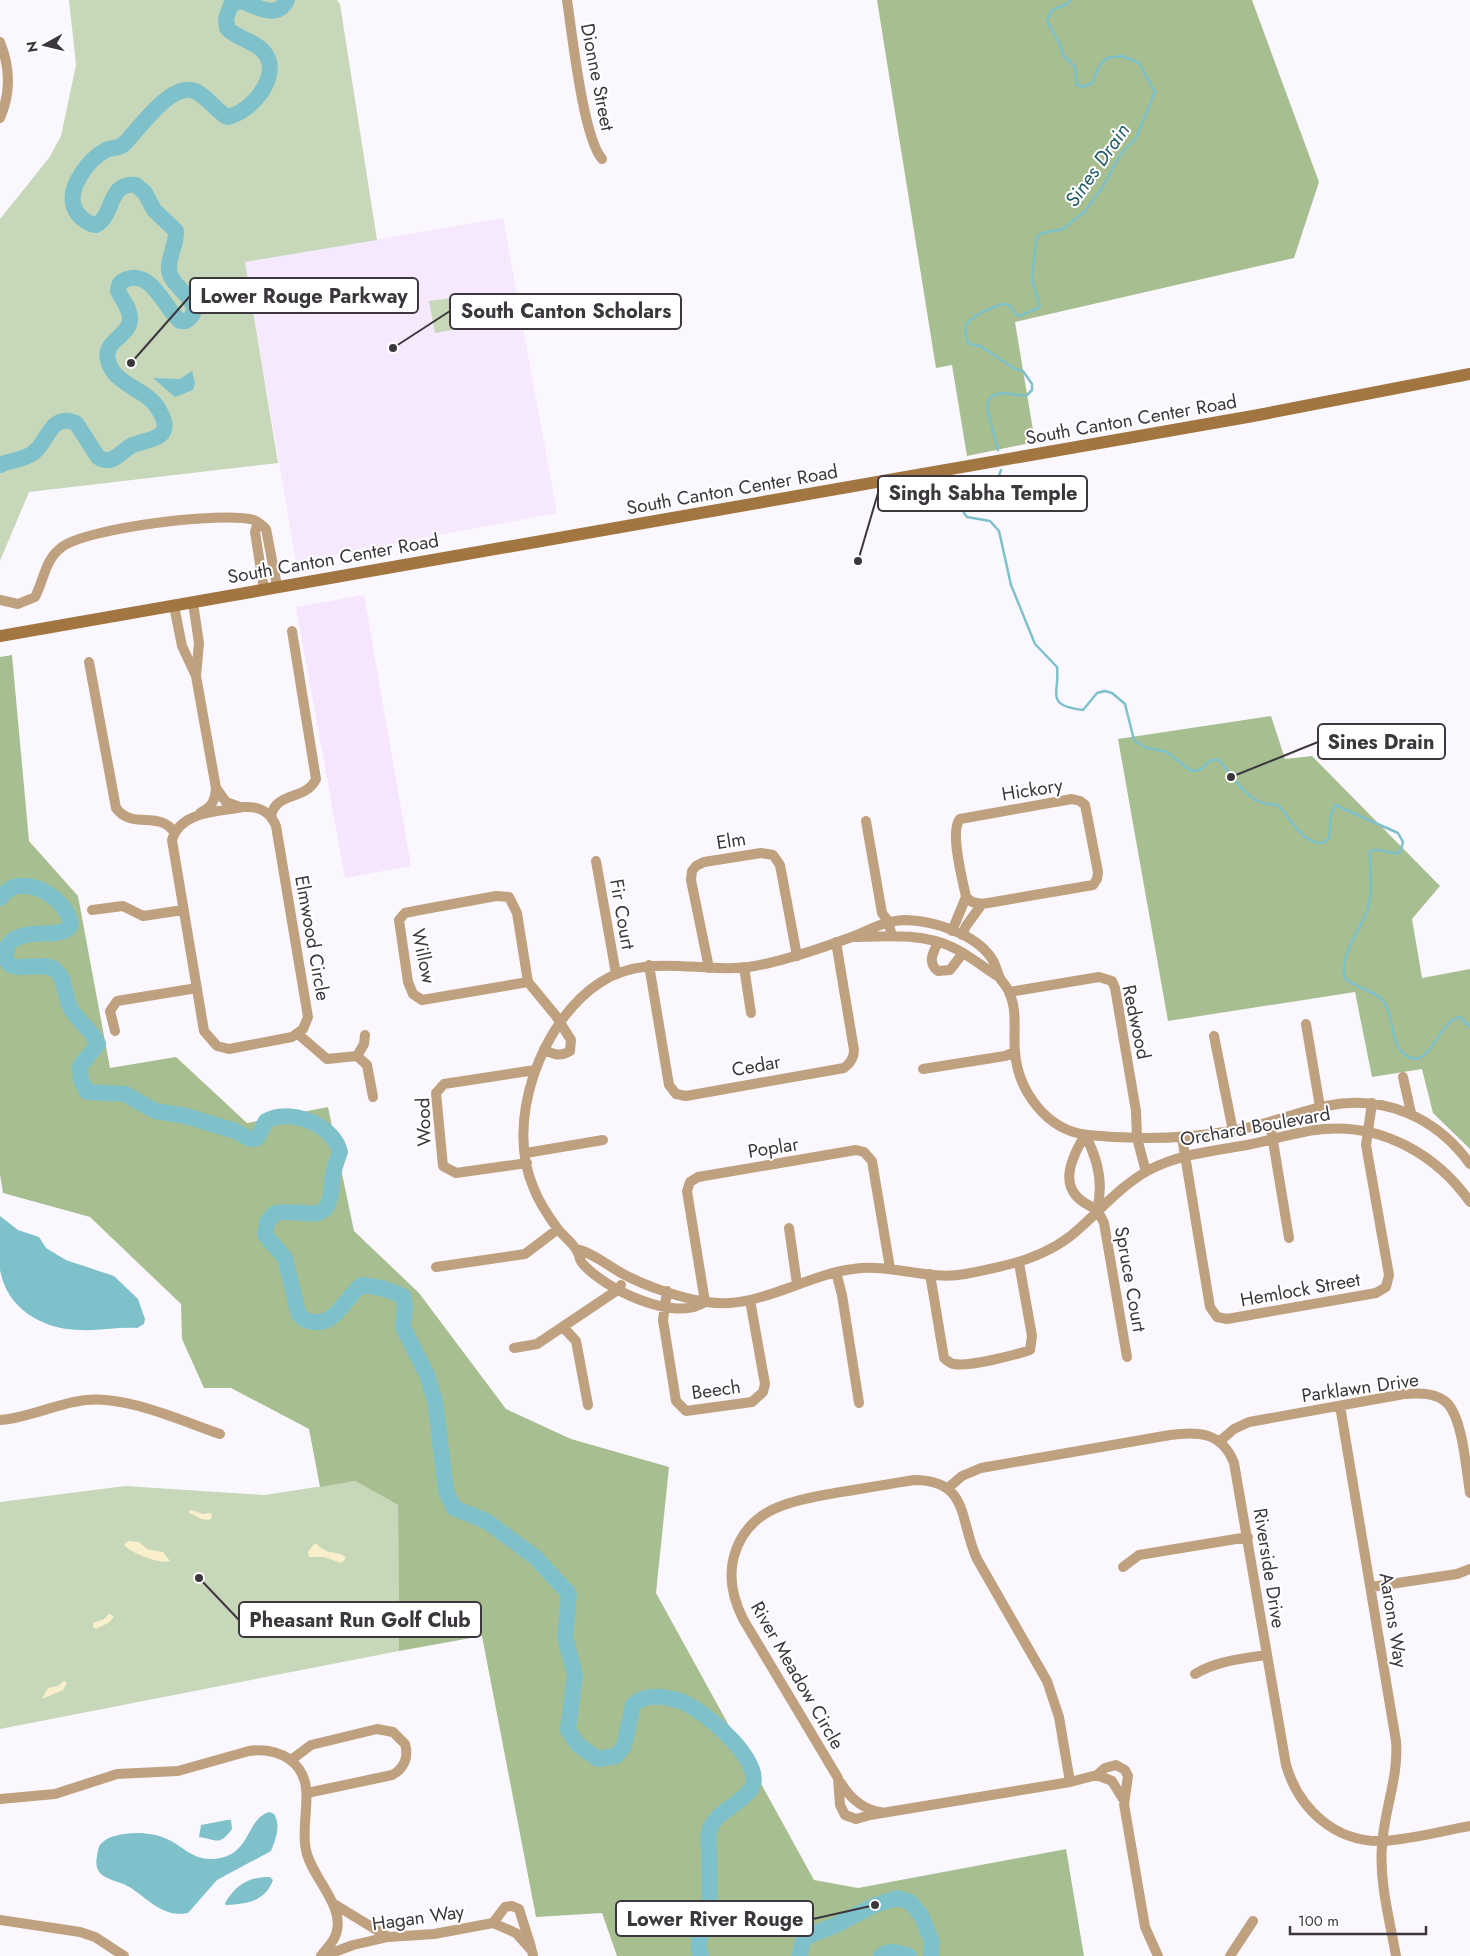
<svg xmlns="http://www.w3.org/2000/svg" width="1470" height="1956" font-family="Jost,sans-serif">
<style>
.built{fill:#f5e6fe}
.education{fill:#f6e9fd}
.green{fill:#c7d7b9}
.forest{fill:#a7bf90}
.sand{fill:#f9efca}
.water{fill:#7ec1cb}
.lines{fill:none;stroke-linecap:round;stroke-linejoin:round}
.stream{stroke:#7ec1cb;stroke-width:2.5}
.river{stroke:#7ec1cb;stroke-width:16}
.street{stroke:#bfa17f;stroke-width:10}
.secondary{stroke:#a17641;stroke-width:12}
.labels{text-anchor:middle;stroke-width:4;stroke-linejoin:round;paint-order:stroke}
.street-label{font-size:19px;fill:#3b373d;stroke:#fff}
.water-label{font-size:20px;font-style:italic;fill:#245c64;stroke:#fff}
.leader{fill:none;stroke:#3b373d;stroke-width:2}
.callout-dot{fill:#3b373d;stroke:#fff;stroke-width:2}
.callout{fill:#fff;stroke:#3b373d;stroke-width:2}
.callout-label{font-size:20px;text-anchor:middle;font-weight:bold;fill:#3b373d}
</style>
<rect width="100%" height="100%" fill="#fbf7fe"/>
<path class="built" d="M364,595L411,866L345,878L296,607Z"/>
<path class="education" d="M503,218L557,513L296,562L245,262Z"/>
<path class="green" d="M69,0H337L340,4L377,240L245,262L278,463L29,492L0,561V219L49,158L61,136L76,65Z
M452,298L458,329L435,333L429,301Z
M355,1481L398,1505L399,1651L0,1729V1502L125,1486L265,1495Z"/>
<path class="forest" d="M877,0H1252L1319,182L1294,258L1015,322L1035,442L967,456L952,365L936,368Z
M12,655L29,841L78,896L110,1068L176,1057L247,1123L328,1107L354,1231L419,1293L506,1409L571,1439L669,1467L656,1593L814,1880L858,1888L1066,1849L1084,1956H617L602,1913L536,1917L482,1636L399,1651L398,1505L355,1481L320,1487L309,1429L231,1388H204L182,1339L181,1304L90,1217L3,1193L0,1174V657Z
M1271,716L1285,759L1312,756L1440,886L1412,919L1422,978L1470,969V1149L1433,1113L1422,1069L1372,1077L1355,992L1168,1021L1118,739Z"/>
<path class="sand" d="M191,1510L203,1514L211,1513L212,1517L209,1520L201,1519L188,1512Z
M128,1541L139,1542L147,1549L163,1552L170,1561C162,1565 130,1553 124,1545Z
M314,1544H317C329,1557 338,1549 346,1558L341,1563L324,1557H309L308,1552Z
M109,1614L114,1616L110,1622L96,1629L93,1627V1623L104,1619Z
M64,1681L67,1683L63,1690L42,1699L48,1688L58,1686Z"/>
<path class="water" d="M192,371L195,383L193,390L175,397L153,378L180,379Z
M0,1216L18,1230L39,1237L46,1248L66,1260L114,1276L138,1299L145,1319L144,1324L137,1328C117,1327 98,1331 79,1330C42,1329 7,1309 0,1270C0,1253 0,1232 0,1216Z
M269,1812L274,1814C281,1825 276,1839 271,1851L217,1880L188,1913C164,1918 149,1900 131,1888C116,1878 92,1881 97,1856C98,1851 98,1845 103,1842C108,1837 117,1835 124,1834C139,1832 155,1833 169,1840C183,1847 193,1859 210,1859C252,1859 244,1820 269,1812Z
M227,1820H231L232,1829C219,1847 216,1839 199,1837L201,1825Z
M270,1877L273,1880C265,1902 246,1904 226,1905L225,1903C236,1885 248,1877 270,1877Z"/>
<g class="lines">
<path class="stream" d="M998,450L987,409L988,400C999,387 1013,397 1027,395L1032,390V384L1023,371L1015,369L980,346L969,344C958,322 974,316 990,309C997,306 1002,302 1009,305L1015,314L1020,316L1040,307L1032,280L1036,238L1042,233L1063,229L1085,211L1102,188L1120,155L1136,138L1155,92L1139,63L1122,56L1107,58L1100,65L1092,83L1083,87L1077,85L1075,67L1063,55L1059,43L1047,21L1052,10L1065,5L1071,0
M1001,470L998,478L965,490C960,498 961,511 967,517L990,521L999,531L1011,585L1035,644L1057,667C1060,694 1044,705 1083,710L1097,693L1105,691L1112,693L1125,704L1134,740L1144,747L1167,752L1191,771L1200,770L1211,760H1219C1231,774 1242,794 1260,802C1266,805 1273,803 1279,806C1290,819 1304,845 1323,843L1329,838L1331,815L1335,805L1398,833L1403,842L1400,853C1390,855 1379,847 1370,851C1369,873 1375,895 1365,916C1357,934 1339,958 1345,978C1356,989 1375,990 1384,1002C1394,1016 1390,1041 1403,1053C1428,1077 1438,1020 1460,1017L1470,1027"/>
<path class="river" d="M0,465C10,460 24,460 33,453C48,443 50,412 76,423L98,457C112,467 121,451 131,446C147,438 177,441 159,410C148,389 113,385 108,360C103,340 131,336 130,318C130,308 122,300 118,291C118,285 121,281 127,279C152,270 165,309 180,321H186C208,306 177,290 171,277C164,262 177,247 176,231L154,210L145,193L136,185C107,182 115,215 96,225C87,224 77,216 74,207C67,187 89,159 106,150C112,147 119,149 124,144C138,130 168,86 191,90C204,92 216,111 227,117C251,113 283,75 264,52C255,41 237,39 227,28L226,18L231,5L239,1C255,4 276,22 287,0
M0,898C6,892 11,886 20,886C41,884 67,903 71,924C65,942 23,925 9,944C6,948 5,953 6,958C10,976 40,960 54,969C66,977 64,995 70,1007C77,1021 92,1030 98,1044L80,1066L81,1080L87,1092L125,1094L155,1111L186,1116L235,1131L250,1139L257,1138L266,1121C289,1107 334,1125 340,1152C337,1160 334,1168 333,1175C331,1186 333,1210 318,1213C306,1215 290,1210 275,1213L267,1222L265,1235L285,1258L298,1312C300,1317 303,1320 309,1321C336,1329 344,1297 362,1285L382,1288L403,1296L405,1307L403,1327L427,1375L435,1401L446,1491L454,1508L486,1521L535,1557L569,1594L565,1637L575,1675L568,1730L578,1745L598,1759L616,1756L624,1746L633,1705C645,1693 664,1696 680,1701C702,1708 768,1763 751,1789C740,1805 714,1812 709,1832C708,1838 709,1846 709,1851C709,1872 711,1896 708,1916C705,1931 694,1940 701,1956
M800,1956L802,1943L808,1936L836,1925L875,1905L897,1898L910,1902L921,1915L932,1942L931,1956
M881,1956C891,1949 899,1953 909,1956"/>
<path class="street" d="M567,0C572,33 583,137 602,159
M0,42C10,67 11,93 0,118
M258,522L255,532L264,589
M0,600L18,604L35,597C44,580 45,559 62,547C87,528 223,511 254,520C258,521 262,525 266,529L277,586
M193,603L199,643L196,676L216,788C215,801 212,807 200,813
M174,606L182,646L196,676
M89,662L116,808C132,830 159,810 174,832
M216,788L226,802L240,807
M243,807C259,806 270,811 276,826L308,1017L303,1029L292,1037L229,1049L217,1046L204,1031L172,840C180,811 218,812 243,807Z
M271,816C276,791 306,801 316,779L292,631
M866,821L882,913L888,921L892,936
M596,861L616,974
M92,910L123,906L143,916L183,910
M952,931L966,897
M962,935L966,926L982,904L1093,885L1097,879L1098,872L1085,805L1080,801L1072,799L960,819C949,831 963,881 966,897L972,902L982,904
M855,937C887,936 924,933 954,948C969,955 984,968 999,977
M938,942C933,953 927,963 938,971L950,970L963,953
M649,965L669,1085L676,1094L686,1096L844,1068C851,1063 854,1058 854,1050L836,942
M744,967L751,1013
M709,968L691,880L692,871L696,866L704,862L761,853L773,855L780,865L797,956
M528,982L422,1000L413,994L408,982L399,920L405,913L420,910L496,896L509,897L517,913L528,982L556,1016L571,1040L570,1051C560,1057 554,1055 544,1049
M1009,992L1099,977L1112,981L1115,988L1136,1111L1137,1138L1146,1172
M1306,1024L1320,1107
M115,1031L110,1011L117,1001L197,988
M298,1034L327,1059L357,1056
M1214,1036L1233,1131
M357,1056L367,1065L373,1097
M357,1056L364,1044L365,1035
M923,1069L1005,1056L1015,1052
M1403,1077L1411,1113
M1270,1123L1289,1238
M1085,1135C1067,1165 1057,1194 1097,1209
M1085,1135C1098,1159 1104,1183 1097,1209
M1182,1137L1210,1307L1217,1317L1227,1319L1376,1293L1386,1287L1389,1275L1366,1145L1372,1103
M526,1153L603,1140
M527,1163L456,1173L443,1166L436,1093L444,1084L535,1070
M1097,1209L1104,1223L1127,1357
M789,1228L797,1284
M576,1249C594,1253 608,1266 623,1274C648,1287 680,1298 707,1302C757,1310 805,1275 853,1269C891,1263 928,1281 965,1274C1007,1266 1049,1258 1081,1227C1103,1207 1122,1185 1149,1170C1180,1154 1213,1151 1247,1145C1273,1140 1298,1131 1324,1129C1383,1124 1437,1155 1470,1202
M436,1267L525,1254L558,1229
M836,1272L842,1295L859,1403
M930,1274L944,1358C947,1360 950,1364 954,1364C969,1367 1015,1355 1030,1350L1032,1336L1019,1263
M667,1291L663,1320L676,1401L686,1411L752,1402L763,1392L765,1384L750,1300
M705,1302C675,1323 605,1289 583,1264C577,1257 582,1259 577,1251C572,1242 563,1236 557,1228C549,1217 539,1202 534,1189C504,1123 541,1020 601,982C650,951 702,975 755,966C787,960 819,949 849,938C869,931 884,920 906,920C935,921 976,934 992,959C996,965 997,973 1001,980C1002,981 1009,990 1009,992C1018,1011 1013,1032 1015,1052C1018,1091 1047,1131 1088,1135C1135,1140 1184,1139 1231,1131C1264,1126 1294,1113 1326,1106C1384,1094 1436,1117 1470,1164
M705,1302L687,1191L690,1182L698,1177L856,1150L864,1152L872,1161L890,1268
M563,1327L576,1341L588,1405
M514,1348L537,1344L619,1289L621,1285
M1340,1406L1396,1741C1399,1777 1384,1810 1382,1846C1379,1882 1390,1921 1396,1956
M0,1420C29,1418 57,1403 86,1400C125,1395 182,1421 220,1434
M1220,1441L1234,1429L1249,1422L1404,1394C1418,1393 1437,1392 1448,1404C1463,1421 1466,1469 1470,1493
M948,1488L962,1476L981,1468L1170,1435C1198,1431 1222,1432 1234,1463L1286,1765C1299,1809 1335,1843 1384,1841C1412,1839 1442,1831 1470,1826
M1123,1567L1139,1555L1248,1537
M1371,1587L1457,1574L1470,1569
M1195,1674C1217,1661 1240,1659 1266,1655
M291,1760L311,1745L377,1729L393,1732L405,1744C409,1757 404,1769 392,1775L307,1793
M1097,1775L1105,1768L1116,1765L1125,1770L1128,1776L1124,1804L1145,1927L1158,1956
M1070,1782L1059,1717L1047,1681L977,1559C959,1521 970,1480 914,1480C888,1484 861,1489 835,1493C792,1501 748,1507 734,1556C728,1578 733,1599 743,1619L838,1778L840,1805L845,1815L856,1819L870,1815L1070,1782L1097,1775L1112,1781L1123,1799
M841,1783C850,1798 862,1809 880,1812
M0,1799L55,1794L117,1774L178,1771L249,1751C264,1749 277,1751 289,1759C320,1781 299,1819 306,1850C311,1877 346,1906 336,1934C334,1942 326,1949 321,1956
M334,1904L388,1937
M0,1920L80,1932L95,1937L124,1956
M493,1923L505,1907L512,1906L519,1909L531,1947
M324,1956L353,1945L388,1937L434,1934L493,1923L516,1933L532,1951L533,1956
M1230,1956L1253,1921"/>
<path class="secondary" d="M0,636L1253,416L1470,374"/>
</g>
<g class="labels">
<g class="street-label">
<text transform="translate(598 77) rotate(79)" y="7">Dionne Street</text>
<text transform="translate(1131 419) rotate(-10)" y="7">South Canton Center Road</text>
<text transform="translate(732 489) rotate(-10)" y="7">South Canton Center Road</text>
<text transform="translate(333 558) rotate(-10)" y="7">South Canton Center Road</text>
<text transform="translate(1032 789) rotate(-9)" y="7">Hickory</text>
<text transform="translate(731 840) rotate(-9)" y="7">Elm</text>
<text transform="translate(623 914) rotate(80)" y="7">Fir Court</text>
<text transform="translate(313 938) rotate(80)" y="7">Elmwood Circle</text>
<text transform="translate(424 956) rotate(78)" y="7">Willow</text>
<text transform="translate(1137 1022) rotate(78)" y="7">Redwood</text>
<text transform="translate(756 1065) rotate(-10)" y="7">Cedar</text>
<text transform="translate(423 1122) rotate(-92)" y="7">Wood</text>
<text transform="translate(1255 1126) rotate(-10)" y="7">Orchard Boulevard</text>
<text transform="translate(773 1147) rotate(-9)" y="7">Poplar</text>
<text transform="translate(1131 1279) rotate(80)" y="7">Spruce Court</text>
<text transform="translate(1300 1289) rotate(-10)" y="7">Hemlock Street</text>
<text transform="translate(1360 1387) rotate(-8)" y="7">Parklawn Drive</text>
<text transform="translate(716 1389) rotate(-8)" y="7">Beech</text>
<text transform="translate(1270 1568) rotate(81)" y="7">Riverside Drive</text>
<text transform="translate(1394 1620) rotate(81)" y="7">Aarons Way</text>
<text transform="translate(798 1675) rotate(60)" y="7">River Meadow Circle</text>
<text transform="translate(418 1917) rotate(-8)" y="7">Hagan Way</text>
</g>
<g class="water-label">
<text transform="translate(1097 165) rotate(-55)" y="7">Sines Drain</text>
</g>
</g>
<path class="leader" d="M131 363L190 296M393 348L450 311M858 561L878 493M1231 777L1318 742M199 1578L239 1620M875 1905L813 1919"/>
<g class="callout-dot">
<circle cx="131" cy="363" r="5"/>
<circle cx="393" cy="348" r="5"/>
<circle cx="858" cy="561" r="5"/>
<circle cx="1231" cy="777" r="5"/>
<circle cx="199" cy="1578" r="5"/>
<circle cx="875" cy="1905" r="5"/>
</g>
<g class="callout">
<rect x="190" y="278" width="228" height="35" rx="5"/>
<rect x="450" y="294" width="231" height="35" rx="5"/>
<rect x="878" y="476" width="209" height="35" rx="5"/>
<rect x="1318" y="724" width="127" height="35" rx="5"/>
<rect x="239" y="1602" width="242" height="35" rx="5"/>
<rect x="616" y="1901" width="197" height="35" rx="5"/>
</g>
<g class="callout-label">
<text x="304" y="303">Lower Rouge Parkway</text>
<text x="566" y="318">South Canton Scholars</text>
<text x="983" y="500">Singh Sabha Temple</text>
<text x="1381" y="749">Sines Drain</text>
<text x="360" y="1627">Pheasant Run Golf Club</text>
<text x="715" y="1926">Lower River Rouge</text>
</g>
<g transform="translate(45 45) rotate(262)" stroke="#ffffff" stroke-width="4" paint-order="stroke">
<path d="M0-4L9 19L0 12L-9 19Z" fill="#3b373d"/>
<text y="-8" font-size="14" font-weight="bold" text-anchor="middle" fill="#3b373d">N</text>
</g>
<path d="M1290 1926v8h136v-8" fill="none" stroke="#3b373d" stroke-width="2.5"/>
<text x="1298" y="1926" font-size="15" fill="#3b373d" stroke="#ffffff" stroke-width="4" paint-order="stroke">100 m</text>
</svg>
